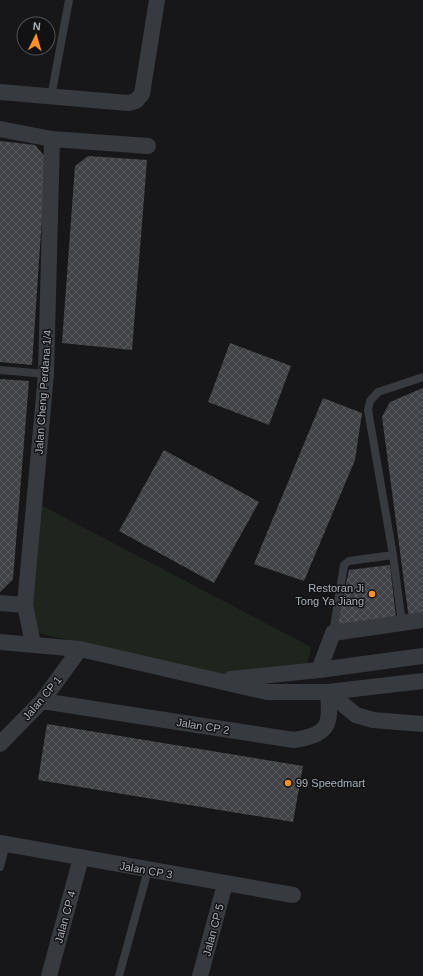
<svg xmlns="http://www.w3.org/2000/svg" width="423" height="976" font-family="Arial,sans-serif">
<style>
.grass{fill:#1d251c}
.building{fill:url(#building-cross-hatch)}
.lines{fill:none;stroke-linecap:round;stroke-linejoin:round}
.lane{stroke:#373a3e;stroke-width:8}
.street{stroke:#373a3e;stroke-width:16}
.poi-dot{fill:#ff9129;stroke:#121214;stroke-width:1.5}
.labels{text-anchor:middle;stroke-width:3;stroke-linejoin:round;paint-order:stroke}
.street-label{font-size:11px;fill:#a8b1ba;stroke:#121214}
.poi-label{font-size:11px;fill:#a8b1ba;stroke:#121214;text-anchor:end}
</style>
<defs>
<pattern id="building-cross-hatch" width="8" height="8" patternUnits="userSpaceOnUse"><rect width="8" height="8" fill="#414246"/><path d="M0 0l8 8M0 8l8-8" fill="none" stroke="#5a5b5f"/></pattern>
</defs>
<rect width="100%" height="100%" fill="#171719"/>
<path class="grass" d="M37,503L311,647L307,666L234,678L25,630Z"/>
<path class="building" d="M0,141L35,145L46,158L32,365L0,362Z
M88,156L147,160L132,350L62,343L75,166Z
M230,343L291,366L269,425L208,402Z
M0,379L29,381L13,579L0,592Z
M423,388V616L409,619L382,417L390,402Z
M323,398L362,413L355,460L304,581L254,564Z
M164,450L259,502L214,583L119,531Z
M390,565L396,618L337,625L349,570Z
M47,724L303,766L293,822L38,780Z"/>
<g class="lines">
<path class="lane" d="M51,97L69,0
M0,370L46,374
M402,623L393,555L368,410L370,401L378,392L423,377
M333,633L344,565L349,561L393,555
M0,867L6,844
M119,976L148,870"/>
<path class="street" d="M0,92L128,103L136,101L142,94L157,0
M0,129L52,139L148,146
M0,603L25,605
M0,642L80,649L267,692H328L423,681
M33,644L25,605L46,374L52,139
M319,670L333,633L423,620
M231,679L319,670L423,656
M328,692L356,715L373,720L423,724
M42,701L294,740C330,734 331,725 328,692
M0,744L42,701L80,649
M0,843L293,895
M49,976L81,858
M200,976L225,884"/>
</g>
<g class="poi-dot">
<circle cx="372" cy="594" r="4"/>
<circle cx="288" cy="783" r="4"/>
</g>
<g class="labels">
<g class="street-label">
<text transform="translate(43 392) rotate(-86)" y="4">Jalan Cheng Perdana 1/4</text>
<text transform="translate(42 698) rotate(-50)" y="4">Jalan CP 1</text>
<text transform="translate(203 726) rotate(9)" y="4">Jalan CP 2</text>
<text transform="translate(146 870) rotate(10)" y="4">Jalan CP 3</text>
<text transform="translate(65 917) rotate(-75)" y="4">Jalan CP 4</text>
<text transform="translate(213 930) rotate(-75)" y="4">Jalan CP 5</text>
</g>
<g class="poi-label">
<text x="364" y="592">Restoran Ji<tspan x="364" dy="13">Tong Ya Jiang</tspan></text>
<text x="296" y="787" text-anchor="start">99 Speedmart</text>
</g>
</g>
<g transform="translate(36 36) rotate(5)"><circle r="19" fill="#121214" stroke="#4e5256"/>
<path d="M0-3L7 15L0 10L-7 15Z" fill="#ff9129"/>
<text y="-6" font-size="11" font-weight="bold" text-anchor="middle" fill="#a8b1ba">N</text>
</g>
</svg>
